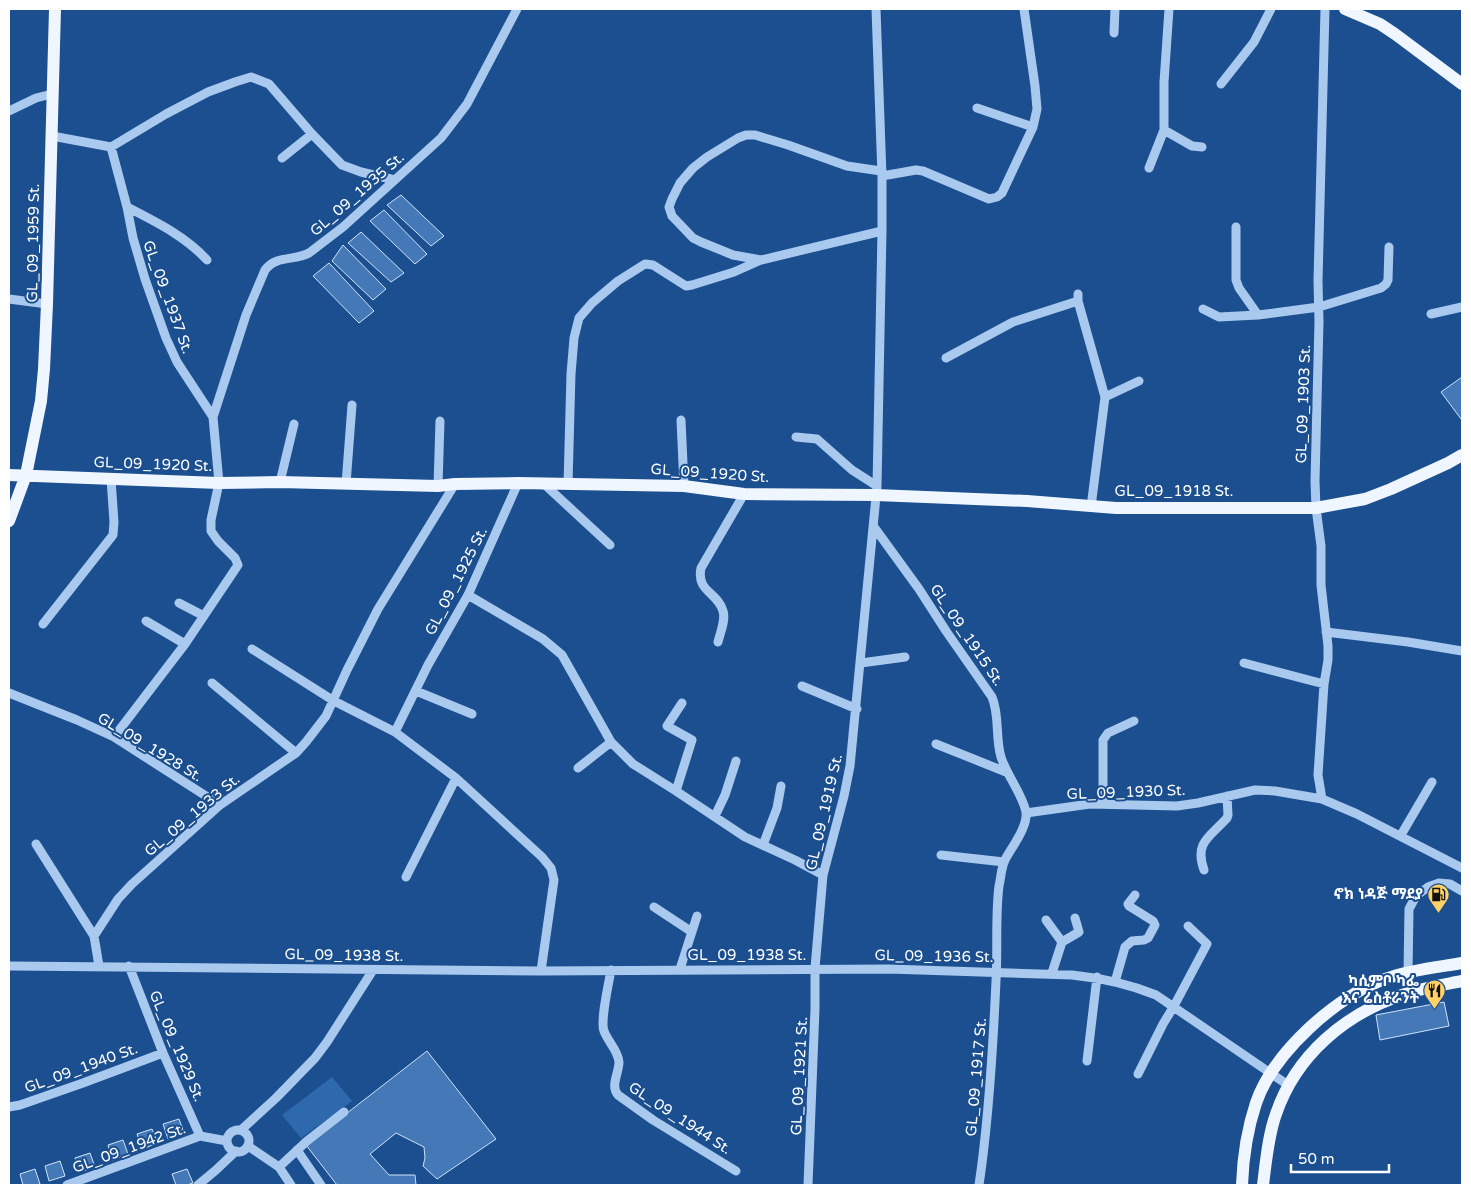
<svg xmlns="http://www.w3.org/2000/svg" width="1471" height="1194" font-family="'Varela Round','Noto Sans Ethiopic',sans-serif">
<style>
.pitch{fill:#2e69ad}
.building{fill:#4478b7;stroke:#cfe3fa}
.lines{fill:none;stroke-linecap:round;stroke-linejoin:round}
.minor{stroke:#a9c9ee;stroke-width:9}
.major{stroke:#f0f6ff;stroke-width:12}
.labels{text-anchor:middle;stroke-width:4;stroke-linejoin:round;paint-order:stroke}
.street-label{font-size:15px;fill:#fff;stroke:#1b4f8f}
.poi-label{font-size:15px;font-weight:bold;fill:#fff;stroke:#1b4f8f;text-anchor:end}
</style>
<rect width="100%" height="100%" fill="#1b4f8f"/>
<path class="pitch" d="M332,1077L352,1101L301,1138L282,1115Z"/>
<path class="building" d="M401,195L444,236L431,246L387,205Z
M384,210L427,254L415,264L370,221Z
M361,232L404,273L391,282L348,243Z
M343,245L386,289L373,300L332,261Z
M329,263L374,311L359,323L313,276Z
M1462,377V418L1461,419L1441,392Z
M1444,1002L1449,1026L1380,1040L1376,1015Z
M427,1051L496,1139L437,1179L423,1166L425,1158L424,1147L396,1133L370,1154L389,1175H415L416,1185H337L306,1145Z
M179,1119L184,1133L168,1139L163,1124Z
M152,1129L158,1143L142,1149L137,1134Z
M123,1140L128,1154L112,1160L108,1145Z
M90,1153L95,1167L79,1172L75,1158Z
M60,1161L65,1176L49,1181L45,1166Z
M35,1169L40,1184L35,1185H23L20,1174Z
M187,1169L193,1183L187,1185H176L172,1174Z"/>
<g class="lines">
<path class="minor" d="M1114,33L1115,9
M1221,84L1254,42L1271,9
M977,108L1033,127
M9,111L36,98L52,94
M1164,130L1192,146L1202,147
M52,136L111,147L166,114L208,92L235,82L251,77L269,84L312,134L342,165L361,172L395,180
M111,147L127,207L133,238L145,279L166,338L177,362L213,417
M282,158L312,134
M1149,168L1164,130V82L1169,9
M882,176L916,170L923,171L989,199L997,197L1002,193L1033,127L1037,109L1035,86L1024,9
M127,207C156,222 185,236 207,260
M1236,227V280L1239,288L1258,315
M761,260L733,255L701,242L693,238L672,216L669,207L672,199L680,183L693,168L707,157L738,138L746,135H755L788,145L847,166L881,171
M1078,294V301L1105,397L1091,507
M9,299L47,304
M1203,309L1219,317L1258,315L1319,307L1381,288L1386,284L1388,280L1389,247
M1431,314L1462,307
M946,358L1013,322L1078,301
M1105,397L1139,381
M681,420L684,486
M796,437L817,439L852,470L877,486
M280,482L294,424
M543,483L610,545
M346,484L352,405
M568,484L571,374L574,338L579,318L592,303L618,281L645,264L653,265L686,286L692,285L734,272L761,260L882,231
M438,486L440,421
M874,527L919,589L946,631L992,697C1000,716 995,737 1001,757C1007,776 1022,793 1026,812C1028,827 1011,848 1005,860C1001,868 1001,878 999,886C995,918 998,949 996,981C993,1048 989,1119 979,1185
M468,595L543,639L562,655L611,742L633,764L676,791L745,837L795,860L823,875
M179,603L204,616
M146,621L185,644
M43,624L113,535L114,522L111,479
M1326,632L1408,642L1462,651
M718,642C720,633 726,620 723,611C718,592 696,592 701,568L744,494
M252,649L334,701L395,732L456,778L542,857L551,868L554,880L541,971
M861,663L905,657
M1244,663L1324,684
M212,683L296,753
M802,686L857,709
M416,691L472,714
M9,693L77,720L114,737L220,805
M395,732L428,665L468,595L518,483
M114,737L185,644L238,565L235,558L218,541L211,531V520L219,483L213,417L246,315L265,270C276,255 294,261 309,253L343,227L441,138L467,104L517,9
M936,744L1006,772
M578,768L611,742
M676,791L692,740L667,726L682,703
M1322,799L1318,775L1324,684L1328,660V646L1321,585V546L1316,508L1315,481L1319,322L1318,281L1325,9
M1103,804V740L1108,733L1134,721
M1026,813L1090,804L1177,806L1198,803L1255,790L1275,791L1322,799L1357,814L1462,868
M715,816L725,795L736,761
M1401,835L1432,782
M36,844L94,936
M763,845L777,808L781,786
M941,855L1004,862
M1204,870C1194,842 1210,837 1227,818L1228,815L1227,796
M406,877L456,778
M654,907L692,932
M1046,920L1062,942
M9,966L541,971L889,969L1072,975C1101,978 1129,984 1156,995L1288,1085
M99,966L94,936L118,899L132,884L220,805L296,753L306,742L326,716L347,670L378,609L455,484
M129,966L163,1053L200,1136
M680,969L697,916
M611,970C609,982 600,1021 604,1031C608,1042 618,1050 619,1062C619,1073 610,1086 618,1095L653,1120L736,1171
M1052,973L1062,942L1079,932L1075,918
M1408,973L1409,909L1416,896L1428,887L1439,883L1450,884L1462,891
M1115,982L1125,947L1132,941L1144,940L1148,938L1155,925L1153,921L1129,906L1128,904L1135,895
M1087,1061L1097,977
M1138,1074L1163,1024L1174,1006L1207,944L1188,926
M9,1107L20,1105L83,1083L163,1053
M241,1130L276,1098L315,1058L327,1042L373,970
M227 1141a11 11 0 1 1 22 0a11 11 0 1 1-22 0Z
M248,1146L279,1167L291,1185
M297,1150L321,1185
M279,1167L307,1141L344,1112
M67,1185L200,1136L227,1141
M198,1185L216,1170L236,1151
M808,1185L815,1009V968L823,875L844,796L850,766L877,486L882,231V176L876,9"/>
<path class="major" d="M1345,9L1380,24L1395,34L1462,84
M9,475L219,483L280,482L438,486L455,484L518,483L684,486L744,494L876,495L1027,501L1116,508H1316L1365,499L1391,489L1448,463L1462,455
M9,521L26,475L41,401L44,369L47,304L55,9
M1242,1185C1243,1157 1247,1130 1256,1103C1273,1053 1338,994 1388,978C1409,970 1439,967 1462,963
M1263,1185C1266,1162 1268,1136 1276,1114C1296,1055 1345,1014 1402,995C1422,988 1442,985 1462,981"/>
</g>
<defs>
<symbol id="fuel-pin" viewBox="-11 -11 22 30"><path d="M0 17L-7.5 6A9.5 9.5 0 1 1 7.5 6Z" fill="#ffd166" stroke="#1b4f8f"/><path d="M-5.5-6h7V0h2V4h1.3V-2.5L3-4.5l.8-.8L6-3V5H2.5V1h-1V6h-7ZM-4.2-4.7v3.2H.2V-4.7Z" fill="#111"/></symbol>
<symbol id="restaurant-pin" viewBox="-11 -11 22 30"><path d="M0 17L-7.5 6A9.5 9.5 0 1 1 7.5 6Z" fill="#ffd166" stroke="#1b4f8f"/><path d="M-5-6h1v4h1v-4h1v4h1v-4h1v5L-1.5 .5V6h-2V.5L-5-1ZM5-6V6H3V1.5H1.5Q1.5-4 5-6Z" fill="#111"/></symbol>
</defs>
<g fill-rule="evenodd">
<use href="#fuel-pin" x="1426" y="882" width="25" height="34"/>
<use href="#restaurant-pin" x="1422" y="978" width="25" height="34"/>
</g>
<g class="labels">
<g class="street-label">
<text transform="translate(357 194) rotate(-41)" y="5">GL_09_1935 St.</text>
<text transform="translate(33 243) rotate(-89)" y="5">GL_09_1959 St.</text>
<text transform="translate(168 297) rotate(70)" y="5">GL_09_1937 St.</text>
<text transform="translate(1303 404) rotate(-88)" y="5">GL_09_1903 St.</text>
<text transform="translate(153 464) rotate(2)" y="5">GL_09_1920 St.</text>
<text transform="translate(710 473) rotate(4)" y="5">GL_09_1920 St.</text>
<text x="1174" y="496">GL_09_1918 St.</text>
<text transform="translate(456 581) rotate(-63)" y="5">GL_09_1925 St.</text>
<text transform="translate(967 635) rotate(56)" y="5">GL_09_1915 St.</text>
<text transform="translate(150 747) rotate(31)" y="5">GL_09_1928 St.</text>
<text transform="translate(1126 792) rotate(-2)" y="5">GL_09_1930 St.</text>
<text transform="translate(824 812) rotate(-77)" y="5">GL_09_1919 St.</text>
<text transform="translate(192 815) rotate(-40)" y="5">GL_09_1933 St.</text>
<text transform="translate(344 955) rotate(1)" y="5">GL_09_1938 St.</text>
<text x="747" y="960">GL_09_1938 St.</text>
<text transform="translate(934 956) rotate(1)" y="5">GL_09_1936 St.</text>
<text transform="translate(177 1046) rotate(67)" y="5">GL_09_1929 St.</text>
<text transform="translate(81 1068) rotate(-20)" y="5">GL_09_1940 St.</text>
<text transform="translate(799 1076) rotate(-87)" y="5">GL_09_1921 St.</text>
<text transform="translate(976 1077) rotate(-85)" y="5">GL_09_1917 St.</text>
<text transform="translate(680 1118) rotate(33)" y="5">GL_09_1944 St.</text>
<text transform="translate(129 1148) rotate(-20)" y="5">GL_09_1942 St.</text>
</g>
<g class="poi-label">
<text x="1423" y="899">ኖክ ነዳጅ ማደያ</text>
<text x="1419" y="986">ካሲምቦ ካፌ<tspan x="1419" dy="17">እና ሬስቶራንት</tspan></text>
</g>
</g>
<rect width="1471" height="1194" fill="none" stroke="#ffffff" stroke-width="20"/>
<path d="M1291 1164v8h98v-8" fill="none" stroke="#ffffff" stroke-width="2.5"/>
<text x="1298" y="1164" font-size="15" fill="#ffffff" stroke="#1b4f8f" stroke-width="4" paint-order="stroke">50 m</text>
</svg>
